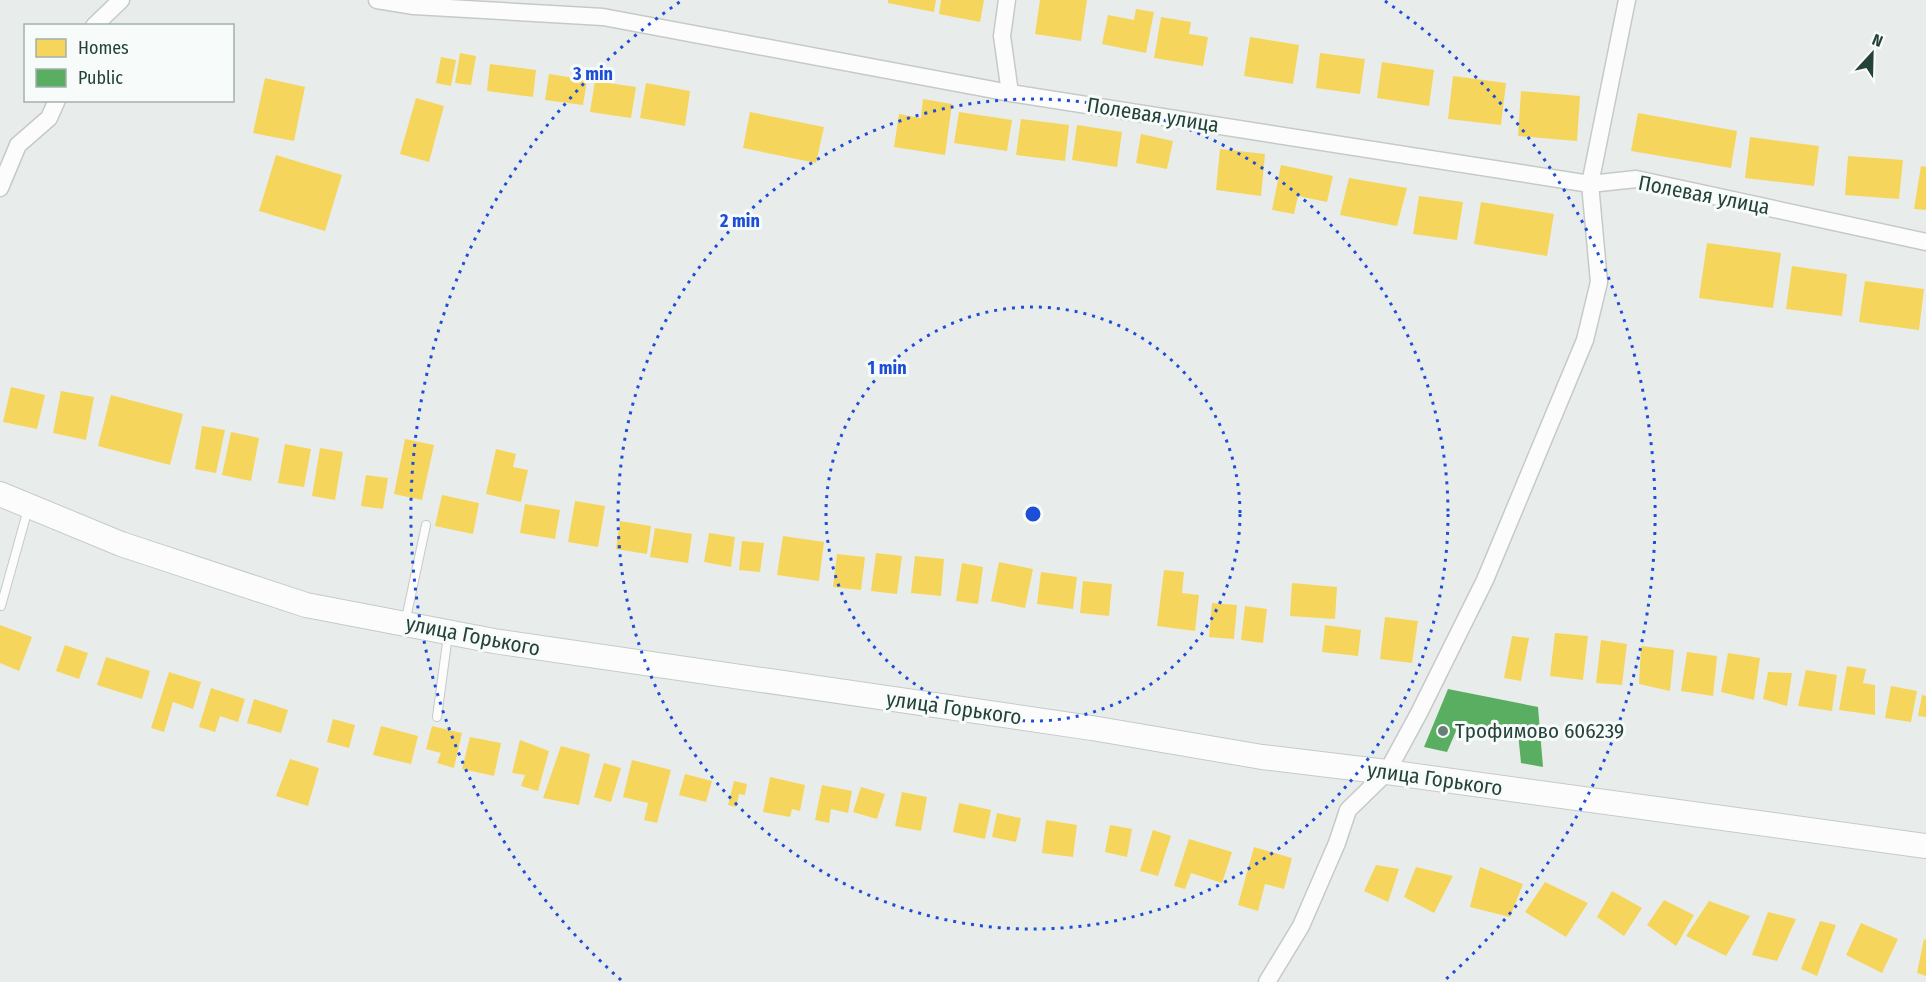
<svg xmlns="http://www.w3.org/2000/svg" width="1926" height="982" font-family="'Fira Sans Condensed',sans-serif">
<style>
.homes{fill:#f6d55c}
.public{fill:#5aae61}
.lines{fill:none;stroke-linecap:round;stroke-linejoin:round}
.lane-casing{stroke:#c5cac8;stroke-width:10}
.street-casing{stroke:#c5cac8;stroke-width:19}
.secondary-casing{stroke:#c3cbc8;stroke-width:26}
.lane{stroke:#fcfcfc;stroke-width:8}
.street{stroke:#fcfcfc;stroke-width:16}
.secondary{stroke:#fcfcfc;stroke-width:24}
.ring{fill:none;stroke:#1d4ed8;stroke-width:3;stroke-dasharray:3 6}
.poi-dot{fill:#697e78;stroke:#f7fbf9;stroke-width:2}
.labels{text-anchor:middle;stroke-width:6;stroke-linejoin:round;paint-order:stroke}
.street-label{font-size:21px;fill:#24423a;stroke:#f7fbf9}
.poi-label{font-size:21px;fill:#24423a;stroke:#f7fbf9;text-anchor:start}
.centre{fill:#1d4ed8;stroke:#f7fbf9;stroke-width:3}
.ring-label{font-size:18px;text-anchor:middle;font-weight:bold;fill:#1d4ed8;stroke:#f7fbf9;stroke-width:6;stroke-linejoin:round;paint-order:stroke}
</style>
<rect width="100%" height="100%" fill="#e8edeb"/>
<path class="homes" d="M888,0H936L934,12L888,3Z
M941,0H984L980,22L939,14Z
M1040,0H1087L1081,41L1035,34Z
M1136,9L1154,12L1146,53L1102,44L1108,15L1134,20Z
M1161,17L1191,22L1189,34L1208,37L1203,66L1154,58Z
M1250,37L1299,45L1293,84L1244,76Z
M460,53L476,56L471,85L455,83Z
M1320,53L1365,59L1360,94L1316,88Z
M441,57L456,60L451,86L436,83Z
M1382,62L1434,70L1429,106L1377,98Z
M490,64L536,70L533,97L487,91Z
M549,74L587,80L583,105L545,100Z
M1453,76L1506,83L1501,125L1448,119Z
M265,78L305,87L294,141L253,133Z
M595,81L636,87L631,118L590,112Z
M646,83L690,91L685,126L640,118Z
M1521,91L1580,96L1577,141L1518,136Z
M416,98L444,106L429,162L400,154Z
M923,99L952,104L945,155L894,147L899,114L921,118Z
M750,112L824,127L816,163L743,148Z
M959,112L1012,120L1007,151L954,143Z
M1638,113L1737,131L1731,168L1631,151Z
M1021,119L1069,125L1065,161L1016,155Z
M1077,125L1122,132L1117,167L1072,160Z
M1141,134L1173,141L1167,169L1136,163Z
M1750,137L1819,146L1814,186L1745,178Z
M1220,149L1265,154L1261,196L1216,190Z
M276,155L342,175L325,231L259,211Z
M1848,156L1903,160L1899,199L1845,195Z
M1281,165L1333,176L1327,202L1298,196L1294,214L1272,210Z
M1921,166L1926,167V210L1914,209Z
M1349,178L1407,188L1397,226L1340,215Z
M1419,196L1463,202L1457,240L1413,234Z
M1481,202L1554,214L1547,256L1474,244Z
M1707,243L1781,253L1773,308L1699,298Z
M1792,266L1847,274L1842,316L1786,309Z
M1865,281L1924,289L1919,330L1859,322Z
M11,387L45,395L37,429L3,422Z
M61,391L94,397L86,440L53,433Z
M111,395L183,414L170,465L98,446Z
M202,426L225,430L216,473L195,469Z
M231,432L259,438L251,481L222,475Z
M405,439L434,445L422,500L394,494Z
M285,444L311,449L304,487L278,483Z
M320,448L343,452L335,500L312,496Z
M496,449L516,454L513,467L528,470L521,502L486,494Z
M366,475L388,478L383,509L361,506Z
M442,495L479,503L473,534L435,526Z
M575,501L605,506L598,547L568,542Z
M525,504L560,510L555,539L520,533Z
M620,521L651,526L647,554L616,549Z
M655,528L692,534L688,563L650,557Z
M709,533L735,537L731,567L704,562Z
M783,536L824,542L819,581L777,575Z
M742,541L764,543L760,572L739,570Z
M876,553L902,556L897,594L871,591Z
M837,554L865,557L861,590L833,587Z
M915,556L944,559L941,596L911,593Z
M999,562L1033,569L1025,608L991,601Z
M962,563L983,567L978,604L956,601Z
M1164,570L1184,572L1182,593L1199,595L1195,631L1157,626Z
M1041,572L1077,577L1073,609L1037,604Z
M1083,581L1112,584L1109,616L1080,613Z
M1292,583L1337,587L1335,619L1290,616Z
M1212,603L1237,605L1234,639L1209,637Z
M1245,606L1267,609L1263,643L1241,640Z
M1385,617L1418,621L1412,663L1380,659Z
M0,625L32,637L19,671L0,663Z
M1325,625L1361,630L1358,656L1322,652Z
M1555,633L1588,636L1583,680L1550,676Z
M1512,636L1529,638L1521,681L1504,678Z
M1601,640L1627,644L1622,685L1596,683Z
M65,645L88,653L79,679L56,671Z
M1641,646L1674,650L1670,691L1639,684Z
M1687,652L1717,656L1713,696L1681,691Z
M1728,653L1760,658L1754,700L1721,692Z
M106,657L150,671L142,699L97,685Z
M1847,666L1866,669L1863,683L1875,685V715L1839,710Z
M1806,670L1837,675L1832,711L1798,706Z
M169,672L201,682L193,709L173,702L164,732L151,728Z
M1768,672L1792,673L1787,706L1763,699Z
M1891,686L1917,691L1911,722L1885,718Z
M211,688L245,699L238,722L220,716L215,732L199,727Z
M1922,695L1926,696V717L1918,716Z
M254,699L288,710L281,733L247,723Z
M333,719L355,725L349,748L327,742Z
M381,726L418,736L411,764L373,755Z
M432,726L462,733L454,768L437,763L441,753L426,749Z
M470,737L501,743L494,776L462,769Z
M520,740L549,751L538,791L521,786L525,775L512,773Z
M561,746L590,754L579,805L543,798Z
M290,759L319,768L308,806L276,796Z
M632,760L671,770L657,823L644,820L648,803L623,797Z
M604,763L621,768L611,802L594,797Z
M685,774L712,781L706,802L679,795Z
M770,777L805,785L800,811L792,809L790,817L763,812Z
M734,781L747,784L745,795L739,794L736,807L728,805Z
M822,785L852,791L848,813L831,809L829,823L815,820Z
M861,787L885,794L877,819L853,812Z
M902,792L927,797L921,831L895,826Z
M959,803L991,810L985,839L953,832Z
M997,813L1021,818L1016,842L992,837Z
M1046,820L1077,825L1073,857L1042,853Z
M1110,825L1132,829L1127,857L1105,852Z
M1153,830L1171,836L1158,876L1140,871Z
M1189,839L1232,852L1222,883L1191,873L1185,889L1174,886Z
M1254,847L1292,858L1284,889L1265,884L1258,911L1238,905Z
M1376,865L1399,869L1388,902L1364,891Z
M1416,867L1453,876L1434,913L1404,897Z
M1480,867L1523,884L1510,917L1470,907Z
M1545,882L1588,903L1566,937L1525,912Z
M1612,891L1642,908L1624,936L1597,917Z
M1664,900L1694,915L1676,946L1647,925Z
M1709,901L1750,916L1726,956L1686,936Z
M1768,912L1796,919L1777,961L1752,955Z
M1820,921L1836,925L1817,976L1801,969Z
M1861,923L1898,939L1882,973L1846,955Z
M1924,939L1926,940V976L1917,973Z"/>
<path class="public" d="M1448,689L1538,707L1543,767L1521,763L1518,733L1460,722L1447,752L1424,747Z"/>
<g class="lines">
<defs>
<path id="lane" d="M1,606L28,509
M405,623L426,525
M437,717L448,635"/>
<path id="street" d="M377,0L414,6L603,17L1010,93L1590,184L1636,179L1926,242
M1007,0L1002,36L1010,93
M94,26L121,0
M0,188L18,145L49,118L57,100
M1267,982L1301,926L1337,843L1348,810L1387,772L1419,713L1485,580L1585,340L1599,282L1590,184L1627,0"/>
<path id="secondary" d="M0,494L121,544L306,605L494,641L1092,728L1262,757L1387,772L1926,846"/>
</defs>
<use href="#lane" class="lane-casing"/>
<use href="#street" class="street-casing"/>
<use href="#secondary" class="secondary-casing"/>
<use href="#lane" class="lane"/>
<use href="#street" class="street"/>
<use href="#secondary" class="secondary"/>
</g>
<g class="ring">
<circle cx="1033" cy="514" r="207"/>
<circle cx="1033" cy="514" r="415"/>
<path d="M621 980A622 622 0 0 1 681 1M1385 1A622 622 0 0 1 1445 980"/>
</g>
<circle class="poi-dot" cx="1443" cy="731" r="6"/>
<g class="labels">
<g class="street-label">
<text transform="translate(1153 115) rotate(9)" y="7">Полевая улица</text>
<text transform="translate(1704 195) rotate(11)" y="7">Полевая улица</text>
<text transform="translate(473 636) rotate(11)" y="7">улица Горького</text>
<text transform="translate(954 708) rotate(8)" y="7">улица Горького</text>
<text transform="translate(1435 779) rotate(8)" y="7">улица Горького</text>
</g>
<g class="poi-label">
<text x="1455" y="738">Трофимово 606239</text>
</g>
</g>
<circle cx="1033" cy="514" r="9" class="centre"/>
<g class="ring-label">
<text x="593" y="80">3 min</text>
<text x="740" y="227">2 min</text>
<text x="887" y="374">1 min</text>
</g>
<rect x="24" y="24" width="210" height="78" fill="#f7fbf9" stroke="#a3b1ad" stroke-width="1.5"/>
<rect x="36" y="39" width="30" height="18" fill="#f6d55c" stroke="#a3b1ad" stroke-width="1.5"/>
<text x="78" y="54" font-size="18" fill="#24423a">Homes</text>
<rect x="36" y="69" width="30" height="18" fill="#5aae61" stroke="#a3b1ad" stroke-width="1.5"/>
<text x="78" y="84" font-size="18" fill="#24423a">Public</text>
<g transform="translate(1872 54) rotate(22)" stroke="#f7fbf9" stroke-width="4.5" paint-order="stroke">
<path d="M0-4.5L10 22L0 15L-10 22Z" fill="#24423a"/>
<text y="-9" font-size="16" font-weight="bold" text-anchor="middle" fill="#24423a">N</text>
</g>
</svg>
